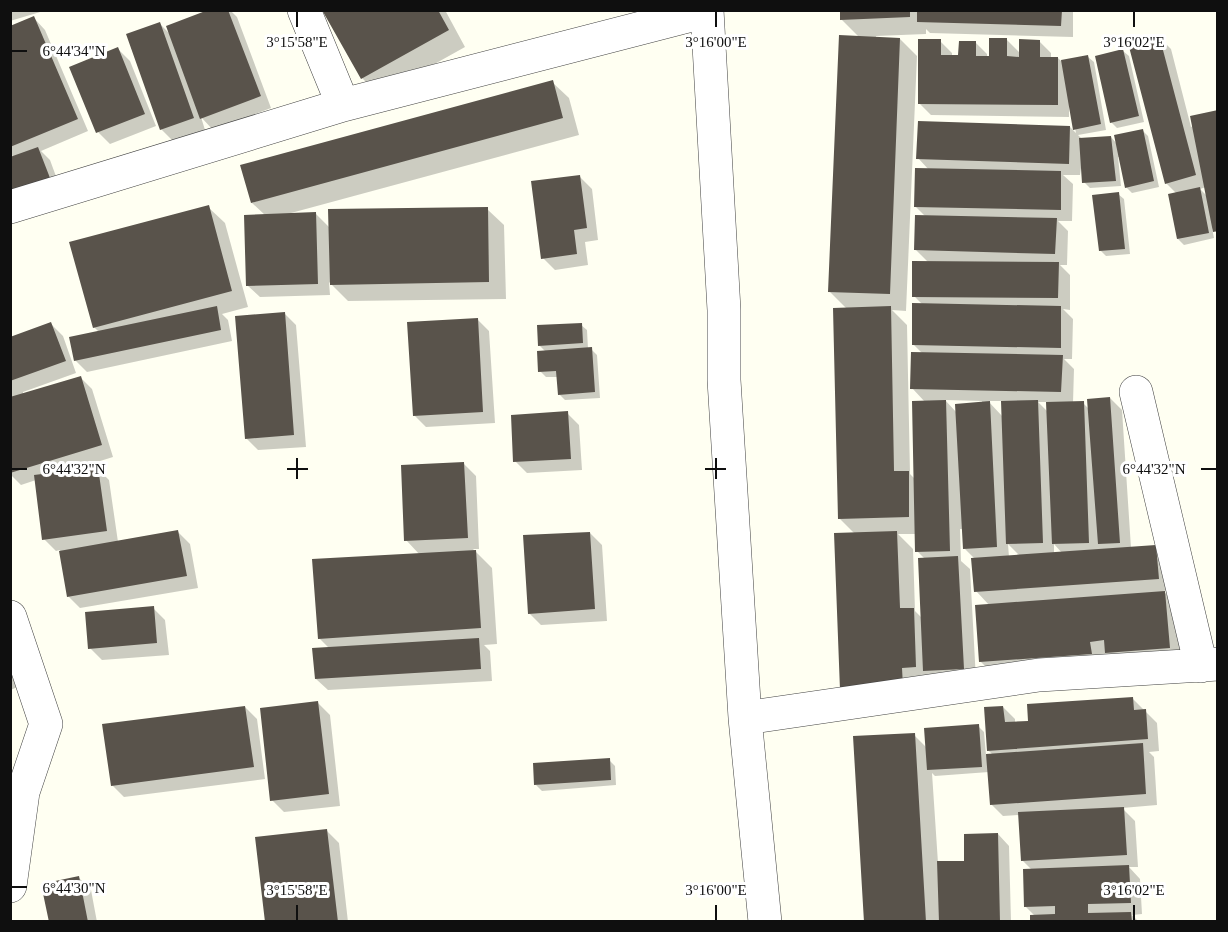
<svg xmlns="http://www.w3.org/2000/svg" width="1228" height="932" font-family="Georgia,serif">
<style>
.shadow{fill:#0003;fill-rule:evenodd}
.building{fill:#59534b}
.lines{fill:none;stroke-linecap:round;stroke-linejoin:round}
.minor-casing{stroke:#424242;stroke-width:34}
.minor{stroke:#fff;stroke-width:33}
.ticks{fill:none;stroke:#0f0f0f;stroke-width:2}
.ticks-label{font-size:15px;text-anchor:middle;fill:#0f0f0f;stroke:#fff;stroke-width:6;stroke-linejoin:round;paint-order:stroke}
</style>
<rect width="100%" height="100%" fill="#fffff2"/>
<path class="shadow" d="M10,10H47L10,21Z
M212,10H230L237,17L271,108L213,130L201,117L205,130L173,141L161,129L160,24L170,34Z
M324,10H445L465,47L379,95L362,78Z
M841,10H1073V37L930,33L926,29V34L876,36V38L900,39L917,56L906,311L892,310L907,325L910,474L915,479L925,402L912,388L923,354L913,344L922,304L914,296L928,262L915,249L925,216L915,206L929,170L918,158L1070,127L1076,133L1071,106H1069V117L931,115L919,103L940,41L952,53V57H960L975,42L987,54V57H991L1007,40L1021,54L1039,41L1051,53V58H1058L1061,61L1088,57L1094,62L1106,130L1078,135L1082,139L1111,137L1117,144L1142,130L1148,136L1159,187L1132,193L1126,187L1120,157H1118L1121,186L1090,188L1084,182L1083,167L1081,168L1080,175H1063L1073,184L1072,221H1058L1068,231L1067,265H1060L1070,275V310L1063,309L1073,319L1072,359H1064L1074,369L1073,403H1083L1089,409L1110,398L1122,410L1131,548L1156,547L1170,590L1163,591L1182,610L1186,665L997,678L980,661L990,606L976,591L975,559L964,548L963,529H960L961,561L970,569L976,680L858,706L855,534L839,518L847,309L830,292L860,38L842,20ZM945,400L982,401V403L957,413ZM988,401H1003V417ZM1038,402H1048V412ZM898,534H916L917,551L925,559L922,618L915,611L913,549ZM1008,544L1020,556L1009,557ZM1054,544L1062,553L1054,554Z
M34,18L45,30L88,131L41,151L50,160L61,190L10,154V27Z
M1159,37L1171,49L1191,127L1218,112V234L1212,228L1214,238L1184,245L1178,239L1176,193L1166,183ZM1206,187L1208,197L1200,189Z
M118,49L130,61L156,126L110,144L98,132L71,68Z
M1123,51L1129,56L1144,122L1117,128L1111,122Z
M552,82L569,98L579,135L291,213L316,214L330,228L487,209L504,225L506,299L348,301L329,282L330,295L260,297L248,286L265,215L252,203Z
M580,177L592,189L598,240L585,242L588,265L555,270L543,258Z
M1118,194L1124,199L1130,254L1106,256L1100,250Z
M208,207L225,223L248,307L222,314L228,320L232,341L87,372L75,360L99,332L94,327Z
M284,313L296,325L306,447L258,450L246,438Z
M477,319L489,331L495,423L426,427L414,415Z
M51,324L63,336L76,373L23,392V395L80,377L92,389L113,457L68,471V472L97,468L109,480L118,542L178,532L190,544L198,588L80,608L68,596L60,550L56,551L44,539L36,480L21,485L10,474V339Z
M581,325L587,330L588,349H591L597,355L600,398L565,400L559,394L558,377H546L540,371L546,352L539,345Z
M567,413L579,425L582,470L527,473L515,461Z
M464,464L476,476L479,549H473L492,568L497,644L484,645L490,651L492,681L328,690L316,679L329,648L319,638L420,555L406,540Z
M590,533L602,545L607,621L541,625L529,613Z
M153,608L165,620L169,655L102,660L90,648Z
M10,666L18,687L10,690Z
M1132,698L1157,723L1159,751L1149,752L1154,757L1157,805L1122,808L1135,821L1138,867H1129L1140,879L1142,914L1132,915L1139,922H1031L1035,916L1025,906L1032,870L1022,860L1019,815L1003,816L991,804L989,772L935,776L932,773L938,863L965,862L998,834L1009,846L1011,922H866L914,735L927,748L978,726L984,732L986,755H993L988,750L1003,707L1015,719V723L1029,722Z
M318,703L330,715L340,806L284,812L272,800Z
M245,707L257,719L265,779L124,797L112,785Z
M609,760L615,766L616,785L542,791L536,785Z
M327,831L339,843L348,922H266Z
M79,878L91,890L97,922H50Z"/>
<path class="building" d="M208,10H228L261,96L200,119L166,26Z
M322,10H438L449,30L361,79Z
M840,10H910V17L840,20Z
M917,10H1062L1061,26L917,22Z
M34,16L78,119L10,147V26Z
M160,22L194,118L160,130L126,34Z
M839,35L900,38L890,294L828,292Z
M1159,35L1196,175L1165,184L1128,43Z
M989,38H1007V56L1019,57V39L1040,40V57H1058V105L918,104V39H941V55H958L959,41H976V56H989Z
M118,47L145,114L96,133L69,67Z
M1123,49L1139,116L1110,123L1095,56Z
M1088,55L1101,124L1073,130L1061,60Z
M553,80L563,118L251,203L240,165Z
M1218,110V231L1213,232L1190,116Z
M918,121L1070,126L1069,164L916,159Z
M1143,129L1154,181L1125,188L1114,135Z
M1111,136L1116,181L1082,183L1079,138Z
M38,147L50,178L10,192V157Z
M915,168L1061,171V210L914,207Z
M580,175L587,228L574,230L577,254L541,259L531,181Z
M1200,187L1209,233L1177,239L1168,194Z
M1119,192L1125,249L1099,251L1092,195Z
M209,205L232,291L93,328L69,242Z
M488,207L489,282L330,285L328,209Z
M316,212L318,284L246,286L244,215Z
M915,215L1057,218L1055,254L914,250Z
M912,261L1059,262L1058,298L912,297Z
M912,303L1061,306V348L912,345Z
M217,306L221,330L74,361L69,337Z
M891,306L894,471H909V517L838,519L833,308Z
M285,312L294,435L245,439L235,316Z
M478,318L483,412L413,416L407,322Z
M51,322L66,361L10,381V337Z
M582,323L583,343L538,346L537,325Z
M592,347L595,392L558,395L556,371L538,372L537,351Z
M911,352L1063,355L1061,392L910,389Z
M81,376L102,445L10,473V397Z
M1110,397L1120,543L1098,544L1087,399Z
M946,400L950,551L915,552L912,401Z
M1038,400L1043,543L1006,544L1001,401Z
M990,401L997,547L963,549L955,404Z
M1084,401L1089,543L1052,544L1046,402Z
M568,411L571,459L513,462L511,415Z
M464,462L468,538L404,541L401,465Z
M98,467L107,531L42,540L34,475Z
M178,530L187,576L67,597L59,551Z
M897,531L900,608H914L916,667L902,668L903,687L840,690L834,533Z
M590,532L595,609L528,614L523,535Z
M1156,545L1159,579L974,592L971,558Z
M476,550L481,628L318,639L312,559Z
M958,556L964,669L923,671L918,558Z
M1165,591L1170,648L1105,653L1104,640L1090,642L1092,654L979,662L975,605Z
M154,606L157,643L88,649L85,612Z
M479,638L481,669L315,679L312,648Z
M1133,697L1134,710L1146,709L1148,739L987,751L984,707L1003,706L1005,722L1028,721L1027,704Z
M318,701L329,794L270,801L260,708Z
M245,706L254,767L111,786L102,724Z
M979,724L982,767L927,770L924,728Z
M915,733L926,922H864L853,736Z
M1143,743L1146,794L990,805L986,754Z
M610,758L611,780L534,785L533,763Z
M1124,807L1127,855L1021,861L1018,812Z
M327,829L338,922H265L255,837Z
M998,833L1000,922H939L937,861H964V834Z
M1129,865L1131,903L1088,904V913L1131,912L1132,922H1030V915L1055,914V906L1024,907L1023,869Z
M79,876L88,922H49L41,884Z"/>
<g class="lines">
<defs>
<path id="minor" d="M304,10L343,105
M707,10L724,310V380L745,718L765,922
M10,207L343,105L707,11
M1136,392L1201,666
M10,617L46,724L23,792L10,886
M745,718L1039,675L1218,664"/>
</defs>
<use href="#minor" class="minor-casing"/>
<use href="#minor" class="minor"/>
</g>
<path class="ticks" d="M297,12V27M716,12V27M1134,12V27M12,51H27M297,458V479M716,458V479M12,469H27M287,469H308M705,469H726M1201,469H1216M12,887H27M297,905V920M716,905V920M1134,905V920"/>
<g class="ticks-label">
<text x="297" y="47">3°15'58"E</text>
<text x="716" y="47">3°16'00"E</text>
<text x="1134" y="47">3°16'02"E</text>
<text x="74" y="56">6°44'34"N</text>
<text x="74" y="474">6°44'32"N</text>
<text x="1154" y="474">6°44'32"N</text>
<text x="74" y="893">6°44'30"N</text>
<text x="297" y="895">3°15'58"E</text>
<text x="716" y="895">3°16'00"E</text>
<text x="1134" y="895">3°16'02"E</text>
</g>
<rect width="1228" height="932" fill="none" stroke="#0f0f0f" stroke-width="24"/>
</svg>
